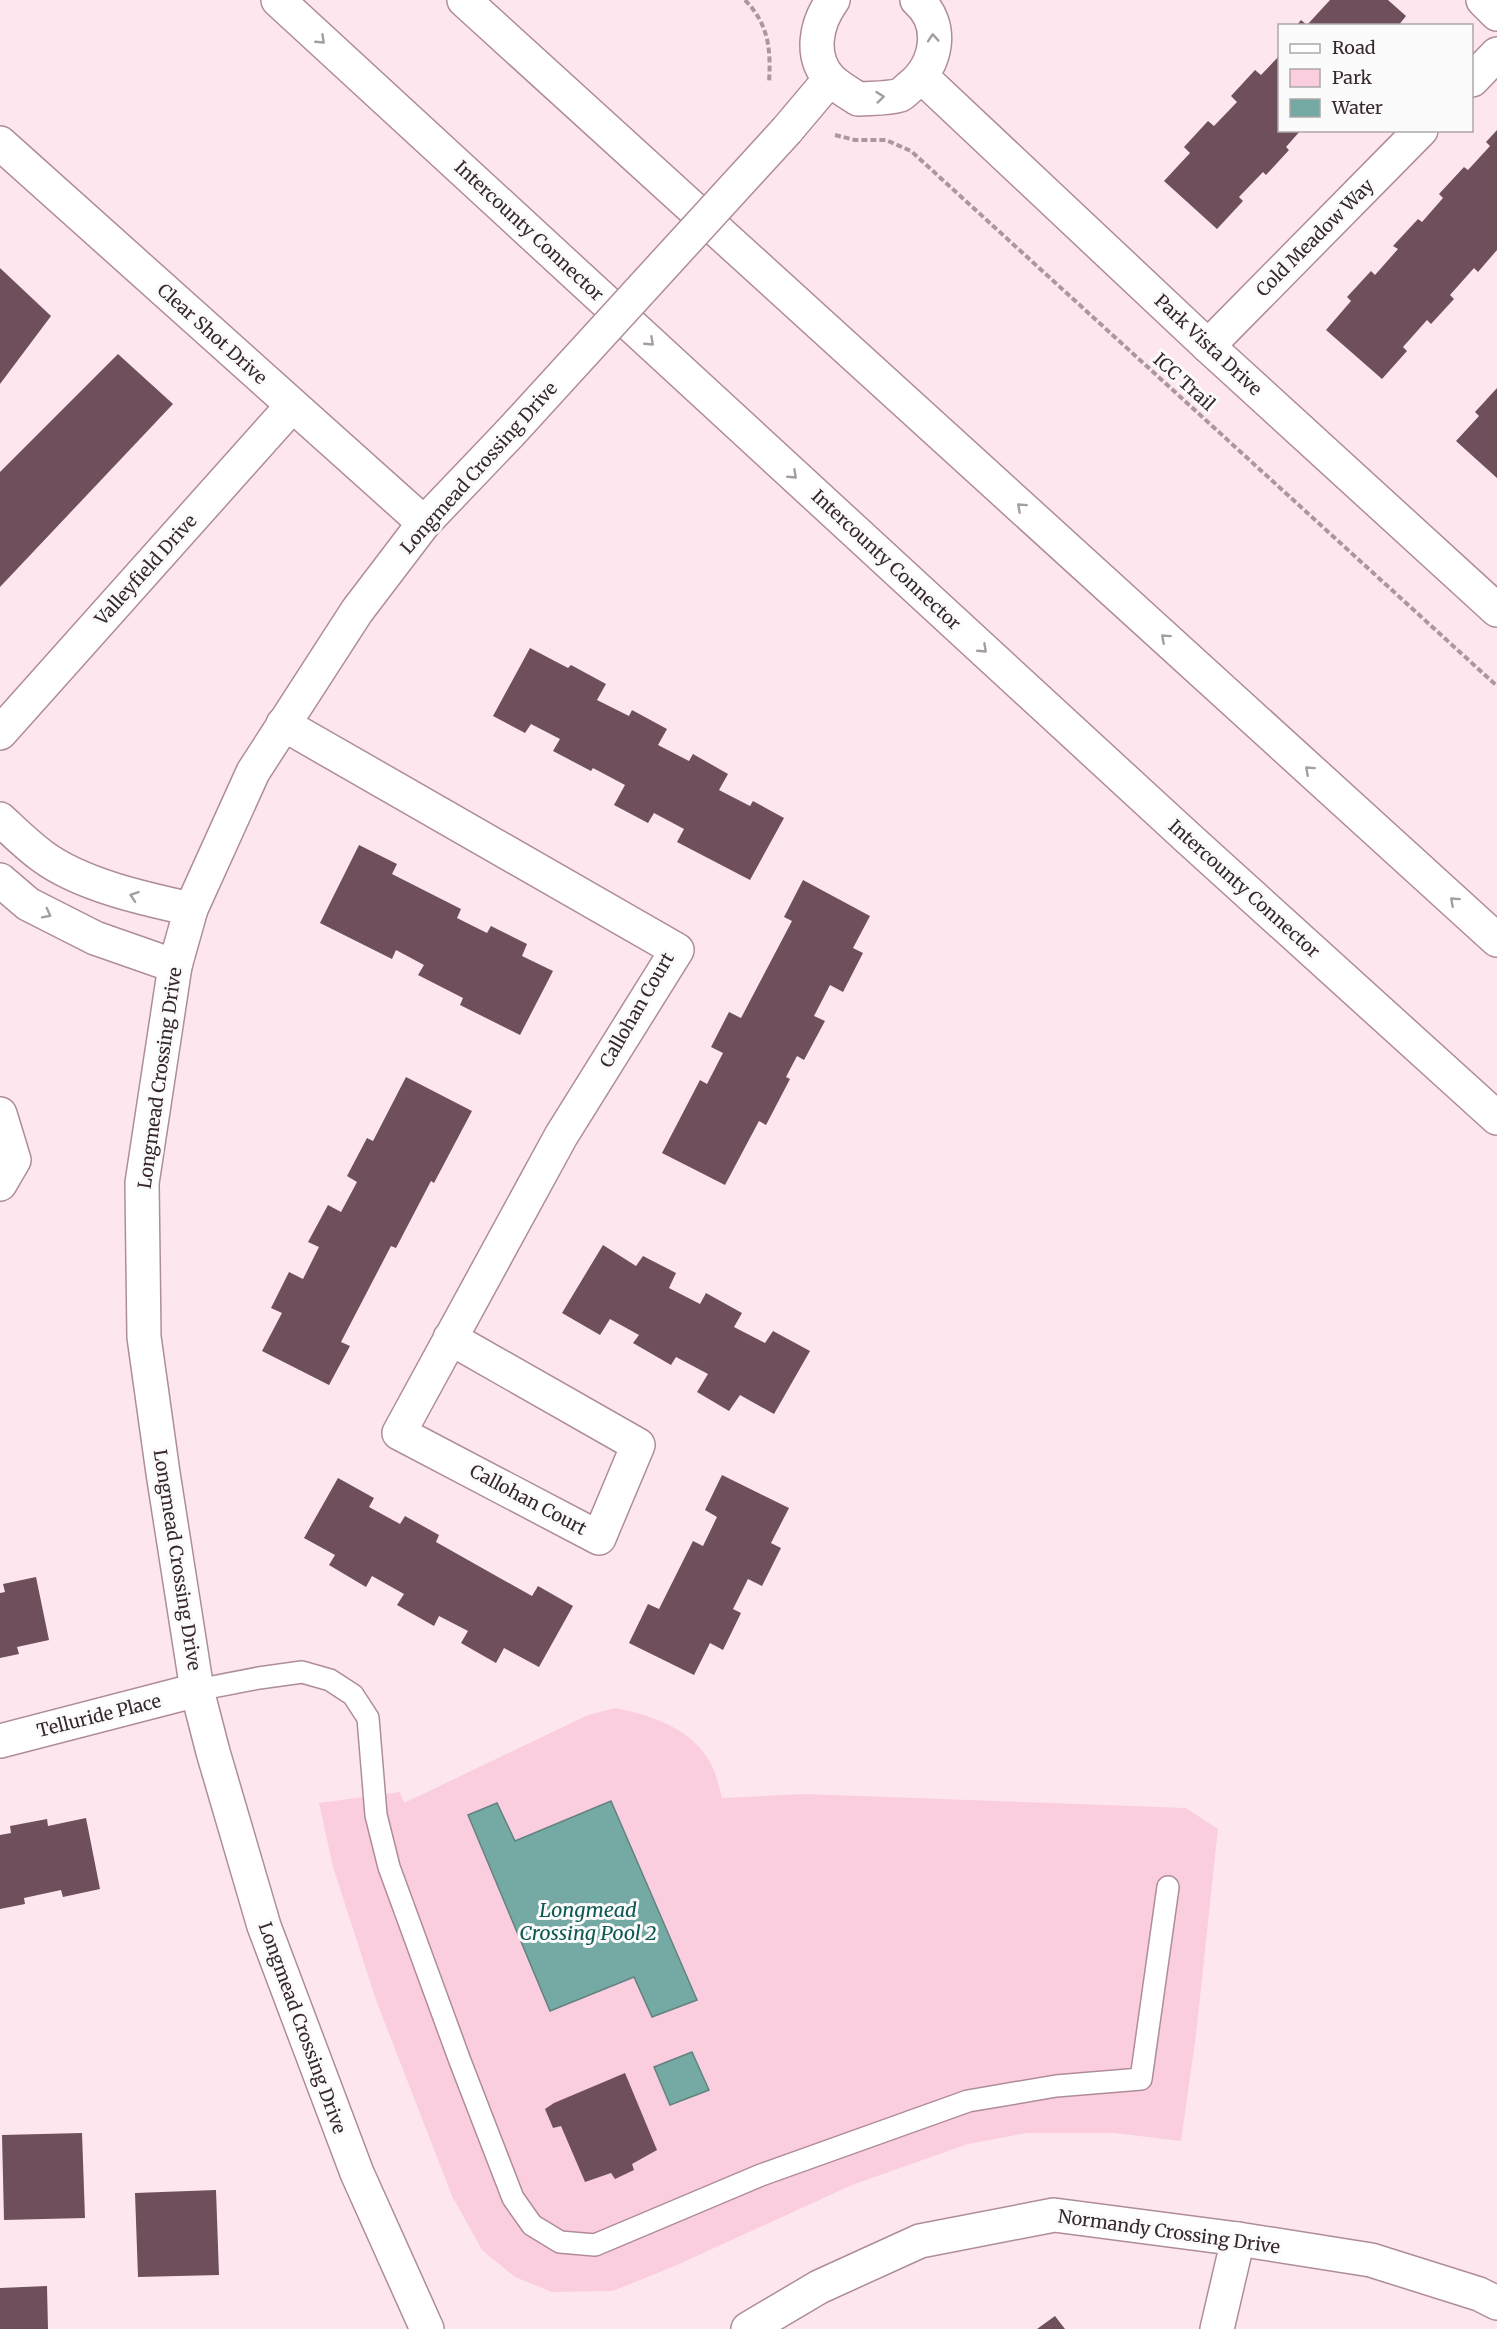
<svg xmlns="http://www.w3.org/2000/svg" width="1497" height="2329" font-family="Merriweather,serif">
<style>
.green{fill:#fbcedf}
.water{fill:#75a9a3;stroke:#628280;stroke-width:1.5}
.building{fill:#6f4f5c}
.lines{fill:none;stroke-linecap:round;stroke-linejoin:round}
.lane-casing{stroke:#af8c9a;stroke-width:24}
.street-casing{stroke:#af8c9a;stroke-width:36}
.secondary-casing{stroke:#af8c9a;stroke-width:36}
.highway-casing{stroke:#af8c9a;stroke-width:36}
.path{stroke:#ac979f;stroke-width:4;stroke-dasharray:6 3;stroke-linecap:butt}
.lane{stroke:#fff;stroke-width:21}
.street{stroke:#fff;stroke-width:33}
.secondary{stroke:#fff;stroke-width:33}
.highway{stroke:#fff;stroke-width:33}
.secondary-bridge-casing{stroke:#af8c9a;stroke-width:36;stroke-linecap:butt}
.secondary-bridge{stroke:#fff;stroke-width:33}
.oneway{stroke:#a59ea1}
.labels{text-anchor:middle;stroke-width:6;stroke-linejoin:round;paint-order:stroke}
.street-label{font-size:18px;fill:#37282e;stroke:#fbfbfb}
.water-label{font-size:20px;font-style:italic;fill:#0d5852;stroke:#fbfbfb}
</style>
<rect width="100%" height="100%" fill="#fee6ef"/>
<path class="green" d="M615,1708C651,1715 691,1728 710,1762C716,1773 719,1787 722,1798L805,1794L1186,1808L1218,1829L1196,2035L1181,2141L1114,2133H1027L968,2144L852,2185L677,2265L613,2291L552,2292L515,2277L482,2250L452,2196L376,2000L333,1867L319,1803L400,1792L404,1803L588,1715Z"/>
<path class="water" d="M611,1801L697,2000L652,2017L634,1977L550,2011L468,1815L497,1803L515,1841Z
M692,2052L709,2090L670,2105L654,2067Z"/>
<path class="building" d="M1330,0H1388L1406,16L1398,26H1296L1301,20L1307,25Z
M1280,55V130H1301L1286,147L1289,150L1266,175L1263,172L1239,197L1243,201L1217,229L1164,181L1190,153L1184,147L1208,121L1214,126L1237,102L1231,96L1255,70L1261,75Z
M1497,130V250L1478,272L1474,268L1450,295L1454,299L1431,324L1427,320L1403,347L1407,351L1382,379L1326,330L1351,301L1347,297L1371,271L1375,275L1398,249L1393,246L1418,219L1422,222L1443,198L1439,194L1464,167L1468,170L1490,146L1486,142Z
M0,268L51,316L0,384Z
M118,354L173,404L0,587V472Z
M1497,388V478L1456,441L1479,416L1475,412Z
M530,648L568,668L571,665L606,684L597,700L629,716L632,710L667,729L658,745L689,761L693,754L728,774L719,790L750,806L753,801L784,818L750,880L677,842L684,829L654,813L648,823L614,805L625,785L593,768L591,771L553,751L560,739L531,724L525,733L493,716Z
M359,845L397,864L392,874L461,909L457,918L487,933L491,926L527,944L522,956L553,971L520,1035L460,1005L463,998L418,975L424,965L396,950L392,959L320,923Z
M803,880L870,916L853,948L863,953L843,992L830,985L814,1016L825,1021L804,1060L797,1056L786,1077L790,1079L766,1125L759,1121L725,1185L662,1153L700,1080L707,1084L723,1053L711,1047L729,1012L741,1018L792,921L784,917Z
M406,1077L472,1111L434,1183L431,1181L396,1248L391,1246L341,1342L350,1346L329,1385L262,1351L282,1313L271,1308L289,1272L303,1279L319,1247L308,1242L328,1205L341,1212L357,1182L347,1176L367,1138L373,1141Z
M603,1245L636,1266L643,1256L676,1273L669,1288L700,1304L706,1293L742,1313L734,1327L765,1343L773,1331L810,1351L774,1414L740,1395L729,1411L697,1392L708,1374L676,1357L671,1365L633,1343L639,1335L610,1319L600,1335L562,1313Z
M722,1475L789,1508L771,1543L781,1548L762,1586L748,1579L733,1609L741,1613L723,1650L710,1643L694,1675L629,1643L648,1604L659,1609L693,1541L703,1546L717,1517L705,1510Z
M338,1478L374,1498L369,1507L400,1524L405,1516L439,1535L436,1542L532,1596L538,1586L573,1606L539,1667L504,1648L496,1663L461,1643L468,1631L439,1616L434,1626L397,1605L404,1594L372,1576L366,1587L329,1565L335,1555L304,1538Z
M36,1577L49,1640L17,1647L19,1654L0,1658V1593L5,1592L3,1584Z
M86,1818L100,1889L63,1897L61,1890L24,1898L25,1904L0,1909V1835L11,1833L10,1826L47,1819L48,1826Z
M625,2073L657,2150L632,2164L634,2170L615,2179L611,2173L585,2182L561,2126L553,2128L545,2109L554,2103Z
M82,2133L85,2218L4,2220L2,2135Z
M216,2190L219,2275L138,2277L135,2193Z
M47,2286L48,2329H0V2288Z
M1055,2316L1065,2329H1037Z"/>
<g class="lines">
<defs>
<path id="lane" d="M197,1690L259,1678L302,1672L330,1680L353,1695L368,1718L376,1815L389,1867L460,2061L513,2198L532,2225L560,2242L595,2245L761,2175L968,2101L1056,2086L1141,2079L1168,1887"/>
<path id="street" d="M1483,0L1497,14
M1472,80L1497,54
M0,143L424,523
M1208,346L1421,130
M283,724L677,950L561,1136L399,1433L599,1538L638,1445L450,1338
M0,733L292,406
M0,819C14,832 27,845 42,856C81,885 145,899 191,909
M0,880L28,904L95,938L175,966
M0,1114L14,1160L0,1184
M0,1741L197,1690
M1217,2329L1238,2239"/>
<path id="secondary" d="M833,0C816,23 809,56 830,79C838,87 849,93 858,99C870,98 888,99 900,95C904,93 908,88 911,86C937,65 945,24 917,0
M922,77L1208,346L1497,610
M787,130L830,79
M427,2329L357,2173L264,1926L213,1752L197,1690L163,1473L144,1337L142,1183L175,966L191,909L253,772L357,611L424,523L510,433
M748,2329L819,2287L920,2241L1054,2215L1238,2239L1371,2260L1479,2294L1497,2303"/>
<path id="highway" d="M278,0L1188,838L1497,1118
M464,0L1497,940"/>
</defs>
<use href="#lane" class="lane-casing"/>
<use href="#street" class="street-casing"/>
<use href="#secondary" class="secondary-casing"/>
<use href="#highway" class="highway-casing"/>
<path class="path" d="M745,0C769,25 771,49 769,83
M835,135L855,140H886L911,151L1497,686"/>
<use href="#lane" class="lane"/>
<use href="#street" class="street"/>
<use href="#secondary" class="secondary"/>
<use href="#highway" class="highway"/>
<defs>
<path id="secondary-bridge" d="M510,433L787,130"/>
</defs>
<use href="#secondary-bridge" class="secondary-bridge-casing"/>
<use href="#secondary-bridge" class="secondary-bridge"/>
</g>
<defs><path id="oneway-chevron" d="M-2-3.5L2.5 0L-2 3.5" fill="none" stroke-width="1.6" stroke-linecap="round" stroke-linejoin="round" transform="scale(1.5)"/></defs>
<g class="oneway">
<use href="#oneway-chevron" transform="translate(933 38) rotate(-94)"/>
<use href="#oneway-chevron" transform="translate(321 40) rotate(43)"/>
<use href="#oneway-chevron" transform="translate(880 97) rotate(-6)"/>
<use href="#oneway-chevron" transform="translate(650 342) rotate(43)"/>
<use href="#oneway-chevron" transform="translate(793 475) rotate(43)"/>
<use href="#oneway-chevron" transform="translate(1021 507) rotate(-138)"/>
<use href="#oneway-chevron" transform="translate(1165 638) rotate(-138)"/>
<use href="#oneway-chevron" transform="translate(983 649) rotate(43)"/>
<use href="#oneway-chevron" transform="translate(1309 770) rotate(-138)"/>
<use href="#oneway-chevron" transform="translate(134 896) rotate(-161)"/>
<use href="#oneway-chevron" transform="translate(1454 901) rotate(-138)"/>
<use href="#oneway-chevron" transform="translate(47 914) rotate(27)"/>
</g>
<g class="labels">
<g class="street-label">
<text transform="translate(529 231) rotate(43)" y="6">Intercounty Connector</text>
<text transform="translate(1315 238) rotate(-45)" y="6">Cold Meadow Way</text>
<text transform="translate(212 334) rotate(42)" y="6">Clear Shot Drive</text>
<text transform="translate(1208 345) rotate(43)" y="6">Park Vista Drive</text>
<text transform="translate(1184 382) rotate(42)" y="6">ICC Trail</text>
<text transform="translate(479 468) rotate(-48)" y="6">Longmead Crossing Drive</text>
<text transform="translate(886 560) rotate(43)" y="6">Intercounty Connector</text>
<text transform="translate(146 570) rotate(-48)" y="6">Valleyfield Drive</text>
<text transform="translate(1244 889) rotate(42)" y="6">Intercounty Connector</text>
<text transform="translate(637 1010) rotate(-60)" y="6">Callohan Court</text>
<text transform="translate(160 1078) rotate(-82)" y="6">Longmead Crossing Drive</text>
<text transform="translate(528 1500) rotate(28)" y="6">Callohan Court</text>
<text transform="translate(177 1560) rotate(81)" y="6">Longmead Crossing Drive</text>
<text transform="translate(99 1716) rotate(-14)" y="6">Telluride Place</text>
<text transform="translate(302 2028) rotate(70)" y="6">Longmead Crossing Drive</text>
<text transform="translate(1169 2232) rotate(8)" y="6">Normandy Crossing Drive</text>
</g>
<g class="water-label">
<text x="588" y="1917">Longmead<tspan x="588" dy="23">Crossing Pool 2</tspan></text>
</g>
</g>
<rect x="1278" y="24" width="195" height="108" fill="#fbfbfb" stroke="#ada7a9" stroke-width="1.5"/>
<rect x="1290" y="44" width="30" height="9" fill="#ffffff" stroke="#ada7a9" stroke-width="1.5"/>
<text x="1332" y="54" font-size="18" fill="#37282e">Road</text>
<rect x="1290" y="69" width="30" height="18" fill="#fbcedf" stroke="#ada7a9" stroke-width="1.5"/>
<text x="1332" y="84" font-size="18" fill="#37282e">Park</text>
<rect x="1290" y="99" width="30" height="18" fill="#75a9a3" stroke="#ada7a9" stroke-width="1.5"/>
<text x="1332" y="114" font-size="18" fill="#37282e">Water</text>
</svg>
